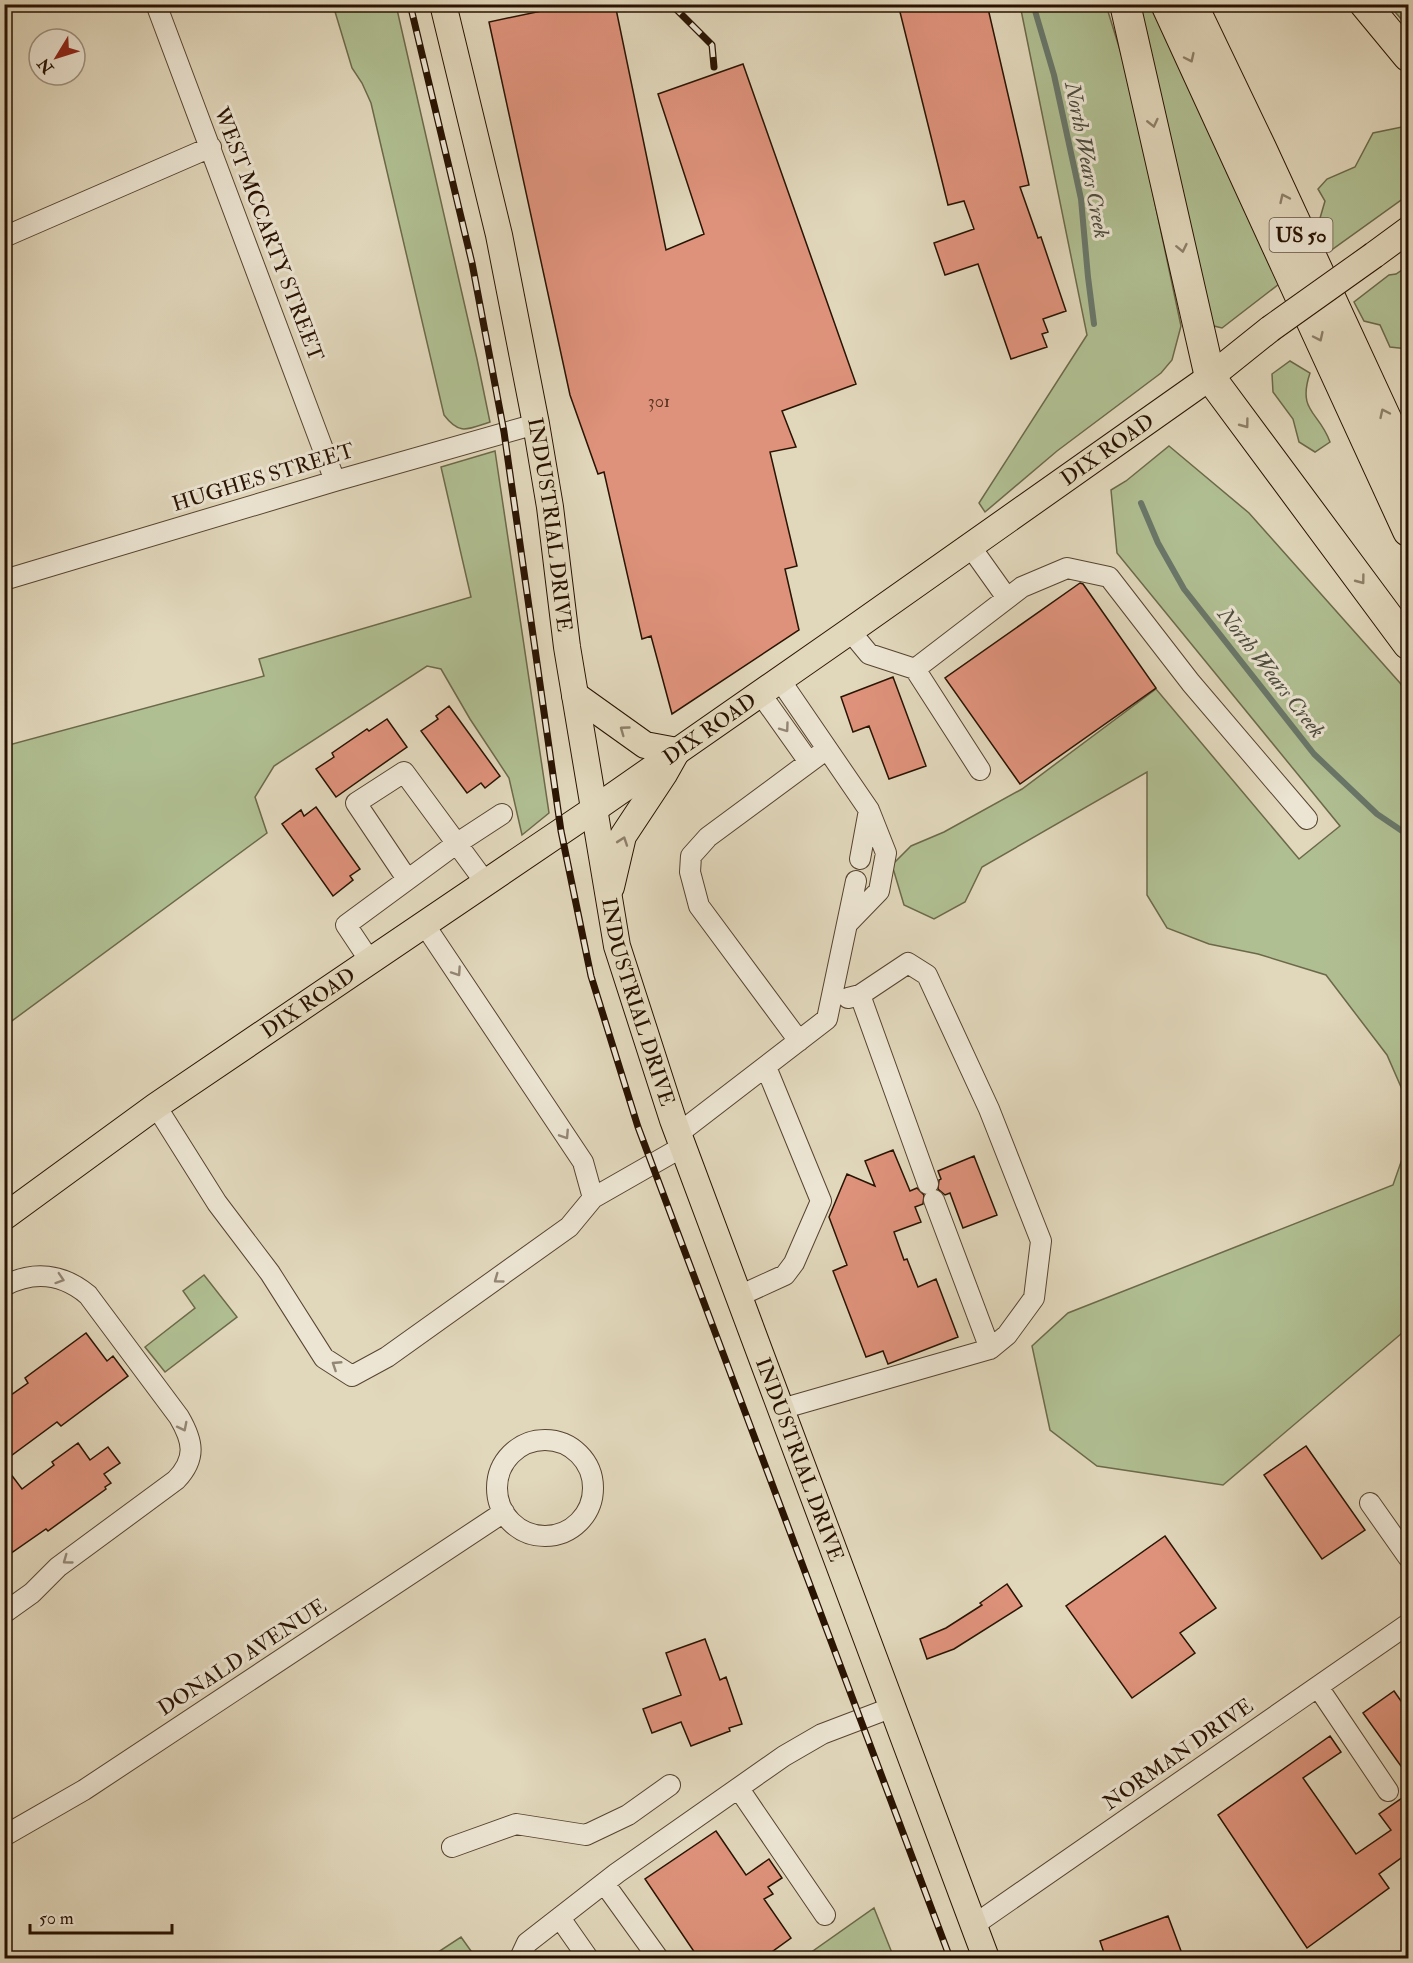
<svg xmlns="http://www.w3.org/2000/svg" width="1413" height="1963" font-family="'IM FELL Double Pica',serif">
<style>
.green{fill:#b0bf92;stroke:#6c694a;stroke-width:1.5}
.lines{fill:none;stroke-linecap:round;stroke-linejoin:round}
.stream{stroke:#69776a;stroke-width:6}
.building{fill:#de927b;stroke:#291302;stroke-width:1.5}
.minor-casing{stroke:#574430;stroke-width:22}
.major-casing{stroke:#291302;stroke-width:28}
.highway-casing{stroke:#291302;stroke-width:32}
.minor{stroke:#ece5d3;stroke-width:20}
.major{stroke:#e1d7bb;stroke-width:26}
.highway{stroke:#e1d7bb;stroke-width:30}
.rail-casing{stroke:#291302;stroke-width:7}
.rail{stroke:#ece5d3;stroke-width:4.5;stroke-dasharray:14;stroke-linecap:butt}
.major-bridge-casing{stroke:#291302;stroke-width:28;stroke-linecap:butt}
.major-bridge{stroke:#e1d7bb;stroke-width:26}
.oneway{stroke:#8e7f68}
.oneway2{stroke:#948675}
.labels{text-anchor:middle;stroke-width:6;stroke-linejoin:round;paint-order:stroke}
.number-label{font-size:18px;fill:#563320}
.shield{fill:#ece5d3;stroke:#645241;stroke-width:1.5}
.shield-label{font-size:20px;font-weight:bold;fill:#291302}
.street-label{font-size:21px;fill:#291302;stroke:#ece5d3}
.water-label{font-size:22px;font-style:italic;fill:#4e4d3f;stroke:#ece5d3}
</style>
<rect width="100%" height="100%" fill="#e1d7bb"/>
<filter id="stains"><feTurbulence type="fractalNoise" baseFrequency=".00333" numOctaves="4"/><feColorMatrix values="0 0 0 0 .2 0 0 0 0 .09 0 0 0 0 .02 0 0 0 .5 -.17"/></filter>
<radialGradient id="worn" r=".72"><stop offset=".6" stop-color="#630" stop-opacity="0"/><stop offset="1" stop-color="#630" stop-opacity=".3"/></radialGradient>
<path class="green" d="M333,5H396L477,359L490,422C468,429 460,436 444,415L371,103L362,83L352,68Z
M1020,5H1106L1128,76L1181,326L1172,360L1161,373L1057,451L985,512L979,503L1087,335Z
M1132,5H1152L1279,284L1222,328L1214,326L1205,313Z
M1389,5H1408V27Z
M1402,127L1408,128V195L1330,251L1318,225L1325,201L1318,189L1327,179L1355,167L1373,133Z
M1408,266V349L1390,347L1380,325L1364,321L1354,302L1389,275L1396,274Z
M1290,361L1310,373C1297,412 1319,411 1330,442L1315,452L1299,442L1293,419L1273,392L1272,374Z
M1169,446L1249,513L1400,683L1408,697V1103L1387,1055L1326,975L1258,954L1209,944L1167,928L1147,895V772L982,867L965,902L934,919L904,905L892,865L911,846L944,832L1022,789L1156,689L1299,859L1340,826L1117,553L1111,490L1126,481Z
M495,451L549,813L522,835L509,778L470,719L441,669L427,666L274,766L255,797L267,833L5,1026V746L264,676L259,659L471,597L441,467Z
M1408,1142V1328L1223,1485L1097,1466L1050,1430L1032,1346L1068,1313L1393,1185Z
M204,1275L237,1317L165,1372L145,1347L195,1308L183,1291Z
M874,1908L894,1958H803Z
M461,1937L476,1958H429Z"/>
<g class="lines">
<path class="stream" d="M1033,4L1054,75L1081,199L1088,277L1094,324
M1141,503L1158,543L1184,589L1314,754L1377,814L1408,835"/>
</g>
<path class="building" d="M575,4H615L666,250L704,234L658,94L743,64L856,384L782,411L796,447L770,452L797,566L785,569L799,630L672,714L651,636L642,639L604,472L598,474L570,395L489,22Z
M898,4H987L1029,185L1020,187L1038,238L1041,237L1066,311L1043,319L1048,332L1042,334L1047,347L1011,359L978,264L945,275L934,243L974,229L964,201L948,205Z
M1080,583L1083,584L1156,688L1020,784L945,678Z
M893,677L926,766L889,779L869,726L853,732L841,697Z
M449,706L500,776L485,788L481,783L467,793L421,731L438,719L436,716Z
M387,719L407,747L336,797L316,769L334,757L332,753L367,729L369,731Z
M316,807L360,869L350,876L353,880L333,896L282,824L301,810L304,816Z
M893,1150L910,1191L917,1188L924,1195L923,1204L915,1207L921,1222L894,1232L904,1260L907,1259L918,1287L936,1279L958,1337L888,1364L883,1351L866,1357L833,1271L847,1265L829,1217L847,1174L875,1186L865,1161Z
M974,1156L997,1215L963,1228L950,1193L945,1195L938,1189L939,1180L941,1179L938,1171Z
M86,1333L107,1361L113,1356L128,1376L61,1426L57,1422L4,1461V1400L28,1383L25,1378Z
M78,1443L90,1460L108,1447L120,1463L104,1474L111,1483L105,1487L106,1489L48,1531L46,1529L4,1558V1465L22,1489L54,1465L52,1462Z
M1306,1446L1365,1530L1322,1559L1264,1475Z
M1165,1536L1216,1608L1180,1633L1195,1653L1132,1698L1066,1606Z
M1007,1584L1022,1606L954,1649L927,1659L920,1639L946,1628L982,1605L980,1603Z
M705,1639L720,1680L726,1677L742,1724L729,1728L730,1731L691,1746L681,1722L652,1733L643,1709L681,1695L666,1653Z
M1394,1691L1408,1711V1776L1363,1713Z
M1330,1736L1341,1752L1303,1778L1356,1854L1391,1830L1379,1814L1408,1794V1853L1379,1874L1389,1888L1307,1948L1218,1815Z
M716,1831L746,1875L769,1859L782,1878L768,1887L773,1894L764,1899L791,1938L762,1959H699L645,1879Z
M1168,1916L1184,1959H1106L1100,1941Z"/>
<g class="lines">
<defs>
<path id="minor" d="M156,4L335,481
M4,237L211,147
M970,546L1007,598
M4,580L335,481L536,424
M850,631L869,654L915,669
M780,680L869,810L886,853L879,891L849,922
M760,693L809,762
M980,770L915,669L1022,587L1067,568L1109,577L1191,683L1307,819
M860,859L869,810
M407,879L356,803L404,772L485,882
M370,961L346,925L456,844L502,814
M860,995L908,963L927,975L989,1109L1041,1241L1034,1298L1007,1335L990,1349L934,1200
M848,998L860,995L928,1184
M799,1041L699,906L690,872L691,856L708,837L827,749
M156,1106L217,1203L270,1273L324,1358L352,1376L387,1357L569,1227L593,1198L583,1162L424,924
M679,1133L827,1019L856,881
M593,1198L684,1146
M4,1286C34,1270 63,1274 88,1295L179,1417C193,1441 197,1458 176,1480L58,1567L32,1593L4,1613
M739,1296L785,1275L794,1263L821,1201L766,1067
M781,1409L990,1349
M497 1488a48 48 0 1 1 96 0a48 48 0 1 1-96 0Z
M1370,1503L1408,1557
M1318,1687L1388,1791
M739,1789L825,1915
M4,1836L84,1790L504,1512
M452,1847L516,1824L586,1835L628,1815L670,1785
M604,1883L658,1958
M560,1918L588,1958
M974,1925L1408,1624
M520,1958L527,1943L617,1873L784,1756L822,1734L893,1707"/>
<g id="major">
<path id="s1" d="M443,4L499,235L536,424L550,507L567,647L617,946L673,1120L986,1958"/>
<path d="M1374,255L1408,230"/>
<path d="M575,695L645,745L677,751L664,774L623,836L611,887"/>
<path id="s2" d="M4,1217L156,1106L593,810L850,631L1210,377L1270,329"/>
</g>
<path id="highway" d="M1125,4L1210,377L1408,644
M1166,4L1408,531
M1192,4L1261,148L1408,466
M1365,4L1408,56"/>
</defs>
<use href="#minor" class="minor-casing"/>
<use href="#major" class="major-casing"/>
<use href="#highway" class="highway-casing"/>
<use href="#minor" class="minor"/>
<use href="#major" class="major"/>
<use href="#highway" class="highway"/>
<defs>
<path id="rail" d="M410,4L472,263L504,432L561,831L591,976L638,1127L950,1958
M671,4L712,45L714,67"/>
</defs>
<use href="#rail" class="rail-casing"/>
<use href="#rail" class="rail"/>
<defs>
<path id="major-bridge" d="M1270,329L1374,255"/>
</defs>
<use href="#major-bridge" class="major-bridge-casing"/>
<use href="#major-bridge" class="major-bridge"/>
</g>
<defs><path id="oneway-chevron" d="M-2-3.5L2.5 0L-2 3.5" fill="none" stroke-width="1.6" stroke-linecap="round" stroke-linejoin="round" transform="scale(1.5)"/></defs>
<g class="oneway">
<use href="#oneway-chevron" transform="translate(1190 58) rotate(65)"/>
<use href="#oneway-chevron" transform="translate(1153 123) rotate(77)"/>
<use href="#oneway-chevron" transform="translate(1284 198) rotate(-115)"/>
<use href="#oneway-chevron" transform="translate(1182 248) rotate(78)"/>
<use href="#oneway-chevron" transform="translate(1319 337) rotate(65)"/>
<use href="#oneway-chevron" transform="translate(1384 413) rotate(-115)"/>
<use href="#oneway-chevron" transform="translate(1245 424) rotate(53)"/>
<use href="#oneway-chevron" transform="translate(1361 580) rotate(53)"/>
<use href="#oneway-chevron" transform="translate(624 730) rotate(-144)"/>
<use href="#oneway-chevron" transform="translate(623 841) rotate(-71)"/>
</g>
<g class="oneway2">
<use href="#oneway-chevron" transform="translate(785 728) rotate(54)"/>
<use href="#oneway-chevron" transform="translate(457 972) rotate(56)"/>
<use href="#oneway-chevron" transform="translate(565 1135) rotate(57)"/>
<use href="#oneway-chevron" transform="translate(60 1279) rotate(18)"/>
<use href="#oneway-chevron" transform="translate(498 1279) rotate(144)"/>
<use href="#oneway-chevron" transform="translate(336 1365) rotate(-147)"/>
<use href="#oneway-chevron" transform="translate(183 1427) rotate(63)"/>
<use href="#oneway-chevron" transform="translate(67 1560) rotate(144)"/>
</g>
<g class="labels">
<g class="number-label">
<text x="659" y="407">301</text>
</g>
<rect class="shield" x="1269.5" y="218" width="63" height="34" rx="4.5"/>
<g class="shield-label">
<text x="1301" y="242">US 50</text>
</g>
<g class="street-label">
<text transform="translate(269 234) rotate(69)" y="7">WEST MCCARTY STREET</text>
<text dy="7" stroke="none"><textPath href="#s2" startOffset="1344">DIX ROAD</textPath></text>
<text transform="translate(263 477) rotate(-17)" y="7">HUGHES STREET</text>
<text dy="7" stroke="none"><textPath href="#s1" startOffset="532">INDUSTRIAL DRIVE</textPath></text>
<text dy="7" stroke="none"><textPath href="#s2" startOffset="858">DIX ROAD</textPath></text>
<text dy="7" stroke="none"><textPath href="#s2" startOffset="372">DIX ROAD</textPath></text>
<text dy="7" stroke="none"><textPath href="#s1" startOffset="1018">INDUSTRIAL DRIVE</textPath></text>
<text dy="7" stroke="none"><textPath href="#s1" startOffset="1504">INDUSTRIAL DRIVE</textPath></text>
<text transform="translate(242 1657) rotate(-33)" y="7">DONALD AVENUE</text>
<text transform="translate(1178 1754) rotate(-35)" y="7">NORMAN DRIVE</text>
</g>
<g class="water-label">
<text transform="translate(1088 160) rotate(79)" y="8">North Wears Creek</text>
<text transform="translate(1272 672) rotate(52)" y="8">North Wears Creek</text>
</g>
</g>
<rect width="1413" height="1963" fill="none" stroke="#e1d7bb" stroke-width="24"/>
<rect x="6" y="6" width="1401" height="1951" fill="none" stroke="#291302" stroke-width="3"/>
<rect x="12" y="12" width="1389" height="1939" fill="none" stroke="#291302" stroke-width="1.5"/>
<g transform="translate(57 57) rotate(232)"><circle r="28" fill="#ece5d3" stroke="#9e917f" stroke-width="1.5"/>
<path d="M0-4.5L10 22L0 15L-10 22Z" fill="#8f2418"/>
<text y="-9" font-size="16" font-weight="bold" text-anchor="middle" fill="#291302">N</text>
</g>
<path d="M30 1924v9h142v-9" fill="none" stroke="#291302" stroke-width="3"/>
<text x="39" y="1924" font-size="18" fill="#291302" stroke="#ece5d3" stroke-width="4.5" paint-order="stroke">50 m</text>
<rect width="100%" height="100%" filter="url(#stains)"/>
<rect width="100%" height="100%" fill="url(#worn)"/>
</svg>
